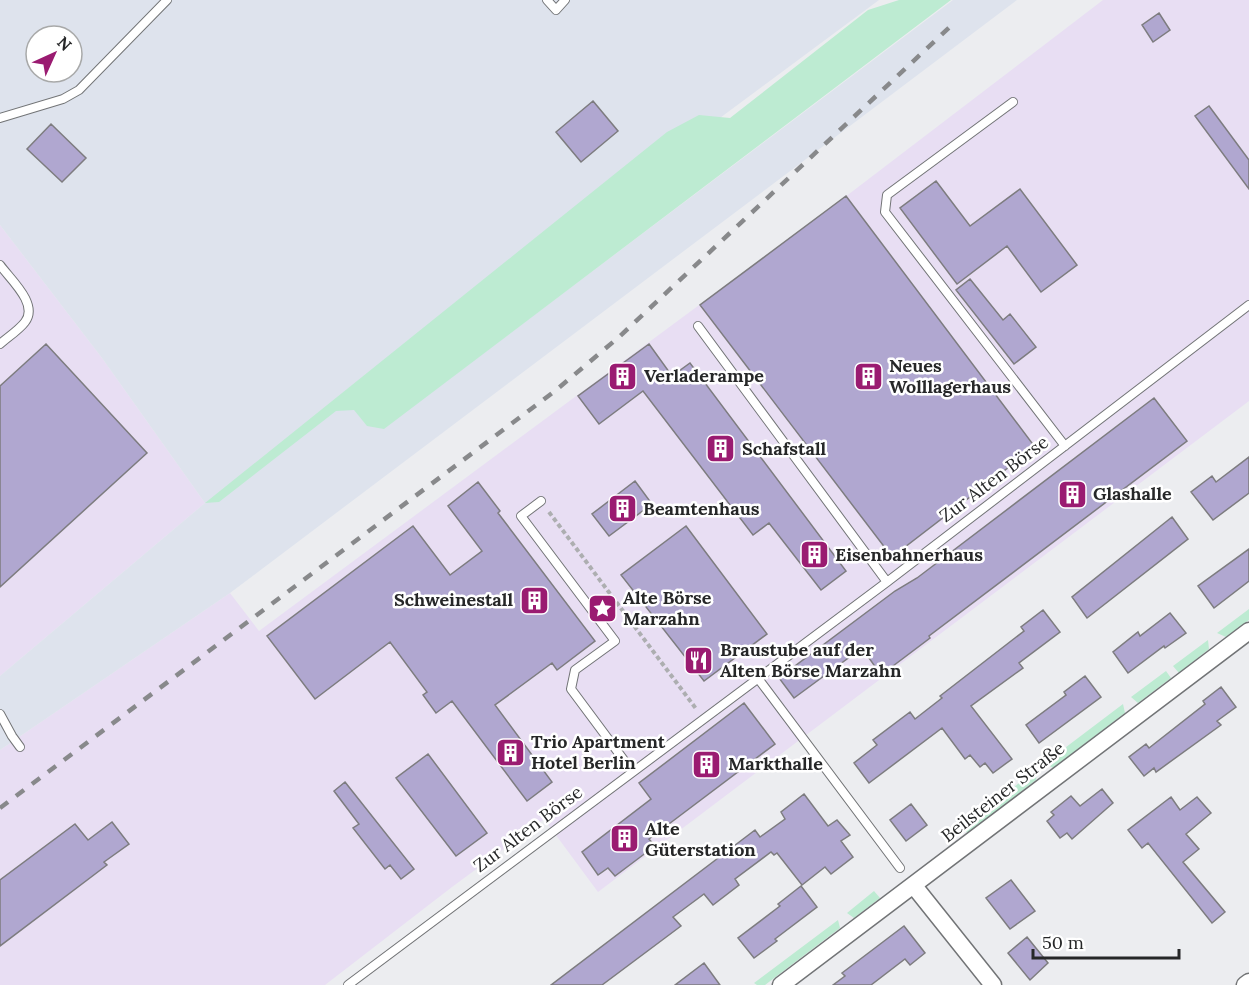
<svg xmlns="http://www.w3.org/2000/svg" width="1249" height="985" font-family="Lora,serif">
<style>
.commercial{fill:#e8def3}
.built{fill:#dee3ed;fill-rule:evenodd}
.green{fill:#bdebd2}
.building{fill:#b0a7d0;stroke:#7d7c7f;stroke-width:1.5}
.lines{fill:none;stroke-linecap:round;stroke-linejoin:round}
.service-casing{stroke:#727476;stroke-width:10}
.minor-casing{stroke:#727476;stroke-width:19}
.path{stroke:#adaeb0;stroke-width:4;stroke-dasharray:4.5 3;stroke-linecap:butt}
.service{stroke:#fff;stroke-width:8}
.minor{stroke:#fff;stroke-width:16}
.rail{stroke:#88898b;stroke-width:4.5;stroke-dasharray:10 10;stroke-linecap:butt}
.labels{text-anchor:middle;stroke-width:5;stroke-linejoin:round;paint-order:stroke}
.poi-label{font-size:18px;font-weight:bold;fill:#262728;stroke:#fff;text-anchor:start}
.street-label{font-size:18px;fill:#262728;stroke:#fff}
</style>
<rect width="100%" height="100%" fill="#ecedf0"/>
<path class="commercial" d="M1103,0H1249V401L598,892L544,819L452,887L325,985H0V750L230,593L259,631L849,194Z
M0,225L102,358L205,503L0,676Z"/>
<path class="built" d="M0,0H879L348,394L384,428L953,0H1017L230,593L0,750V676L205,503L102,358L0,225ZM36,36H72V72H36Z"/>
<path class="green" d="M899,0H951L384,429L367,426L354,410L336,411L219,502L205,503L667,132L699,115L730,118L868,10Z
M1249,609V620L1226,637L1217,633Z
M1208,640L1209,649L1179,673L1173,666Z
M1166,671L1171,678L1138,703L1131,697Z
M1123,704L1125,713L1053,768L1045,763Z
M1037,770L1036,780L968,833L959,827Z
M874,891L880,898L854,918L847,913Z
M838,920L840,928L765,985H757L754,983Z"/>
<path class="building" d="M1159,13L1170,30L1153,42L1142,25Z
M593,101L618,131L581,162L556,132Z
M1209,106L1249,160V189L1195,116Z
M51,124L86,158L62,182L27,149Z
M936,181L970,226L1020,189L1077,265L1041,292L1007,246L957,284L900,208Z
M846,196L1035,447L892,557L700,305Z
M970,279L1003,320L1010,314L1036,347L1014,364L956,290Z
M46,344L147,453L0,587V386Z
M649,344L672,376L690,363L846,571L821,590L769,523L753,535L643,391L599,424L578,396Z
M1154,398L1187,441L929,636L930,638L881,675L862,648L794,698L779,678L895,591L917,578Z
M1249,457V493L1213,520L1191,492L1212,476L1216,482Z
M635,481L652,504L609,536L592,514Z
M478,482L500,511L498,513L595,641L557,670L552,663L495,705L552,782L527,801L452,701L436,713L423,695L427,692L390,642L315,699L267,636L413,526L450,575L482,551L448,506Z
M1172,517L1188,539L1087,618L1072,597Z
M686,526L767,634L704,681L621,575Z
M1249,549V581L1214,608L1198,586Z
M1043,610L1060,632L1019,663L1023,668L971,706L1012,759L993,773L985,763L980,767L970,755L965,759L942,728L869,783L854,763L877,745L873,740L910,712L915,719L942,698L940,696L1024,631L1021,627Z
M1170,613L1186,633L1165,648L1164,646L1128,673L1113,652L1138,632L1140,636Z
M1085,676L1101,697L1039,743L1026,725L1066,695L1064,692Z
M1221,687L1236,707L1217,721L1221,725L1156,772L1154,768L1144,776L1129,757L1146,744L1149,748L1205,704L1203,701Z
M744,703L775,744L649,839L655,846L615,876L608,868L598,875L582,852L651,799L639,783Z
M428,754L487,833L456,856L396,778Z
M345,782L414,869L401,879L390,865L385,869L353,828L359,824L334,791Z
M1102,789L1113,803L1072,839L1067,833L1060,838L1047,821L1054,815L1051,812L1071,796L1080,806Z
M804,794L828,826L837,820L850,835L841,841L853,857L831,874L825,867L802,885L777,853L774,855L771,852L735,879L739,885L713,905L704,894L673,917L681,926L602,985H551L755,830L760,837L785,819L781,812Z
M1171,797L1180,810L1197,797L1211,813L1186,834L1199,849L1183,862L1225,912L1212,923L1148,843L1142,848L1128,830Z
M911,804L927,825L906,841L890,820Z
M112,822L129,844L104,862L107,865L0,946V880L75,824L88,840Z
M1011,880L1035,911L1010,929L986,898Z
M801,886L817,907L775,939L777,941L754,958L738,938L780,906L778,904Z
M904,926L925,953L910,965L905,959L871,985H833L845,976L842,973Z
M1027,937L1048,963L1030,980L1008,953Z
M704,963L720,985H675Z"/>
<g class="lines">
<defs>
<path id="service" d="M547,0L556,10L565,0
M1013,102L887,195L885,212L1065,446
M0,118L63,99L79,90L167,0
M0,265C10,279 39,304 25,322C19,330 8,337 0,344
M698,326L887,582
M541,501L521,516L615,641L575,670L571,689L632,771
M757,677L900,868
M0,714L12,736L20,747
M348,985L887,582L1249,305"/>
<path id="minor" d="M914,886L993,985
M781,985L1249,631
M1245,985L1249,982"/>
</defs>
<use href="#service" class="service-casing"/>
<use href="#minor" class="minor-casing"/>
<path class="path" d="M549,512L697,710"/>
<use href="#service" class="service"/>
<use href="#minor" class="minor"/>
<path class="rail" d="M0,808L555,391L619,337L954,23"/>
</g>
<defs>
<symbol id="building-square" viewBox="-11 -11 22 22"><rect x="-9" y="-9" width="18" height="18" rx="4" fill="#9a1b71" stroke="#fff"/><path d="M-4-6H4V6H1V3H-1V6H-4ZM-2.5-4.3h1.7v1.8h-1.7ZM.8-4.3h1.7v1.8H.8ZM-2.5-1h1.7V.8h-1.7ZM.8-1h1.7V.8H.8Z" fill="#fff"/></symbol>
<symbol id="sight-square" viewBox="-11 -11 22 22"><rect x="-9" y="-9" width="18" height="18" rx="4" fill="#9a1b71" stroke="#fff"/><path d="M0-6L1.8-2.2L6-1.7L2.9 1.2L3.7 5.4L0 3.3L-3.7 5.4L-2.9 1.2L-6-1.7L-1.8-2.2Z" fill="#fff"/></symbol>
<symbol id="restaurant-square" viewBox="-11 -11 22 22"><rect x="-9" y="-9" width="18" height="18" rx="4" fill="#9a1b71" stroke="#fff"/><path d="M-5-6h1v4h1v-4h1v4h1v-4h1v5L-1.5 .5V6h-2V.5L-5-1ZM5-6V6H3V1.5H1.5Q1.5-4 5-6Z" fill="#fff"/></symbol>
</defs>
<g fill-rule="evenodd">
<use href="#building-square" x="606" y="360" width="33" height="33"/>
<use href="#building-square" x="852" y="360" width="33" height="33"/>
<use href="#building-square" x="704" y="432" width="33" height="33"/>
<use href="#building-square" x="1056" y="478" width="33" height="33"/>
<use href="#building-square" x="606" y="492" width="33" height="33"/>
<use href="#building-square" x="798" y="538" width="33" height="33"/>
<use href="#building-square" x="518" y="584" width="33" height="33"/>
<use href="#sight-square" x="586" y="592" width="33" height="33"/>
<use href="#restaurant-square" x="682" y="644" width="33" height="33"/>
<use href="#building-square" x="494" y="736" width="33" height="33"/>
<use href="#building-square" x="690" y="748" width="33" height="33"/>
<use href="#building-square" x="608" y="822" width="33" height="33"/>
</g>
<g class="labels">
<g class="poi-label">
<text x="889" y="372">Neues<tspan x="889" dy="21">Wolllagerhaus</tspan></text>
<text x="644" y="382">Verladerampe</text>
<text x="742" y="455">Schafstall</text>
<text x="1093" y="500">Glashalle</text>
<text x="643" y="515">Beamtenhaus</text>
<text x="835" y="561">Eisenbahnerhaus</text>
<text x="623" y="604">Alte Börse<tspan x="623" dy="21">Marzahn</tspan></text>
<text x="513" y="606" text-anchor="end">Schweinestall</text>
<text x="720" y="656">Braustube auf der<tspan x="720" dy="21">Alten Börse Marzahn</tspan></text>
<text x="531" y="748">Trio Apartment<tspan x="531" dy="21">Hotel Berlin</tspan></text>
<text x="728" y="770">Markthalle</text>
<text x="645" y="835">Alte<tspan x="645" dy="21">Güterstation</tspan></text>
</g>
<g class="street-label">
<text transform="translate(994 479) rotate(-37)" y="6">Zur Alten Börse</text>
<text transform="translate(1003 792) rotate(-38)" y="6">Beilsteiner Straße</text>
<text transform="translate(528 829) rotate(-37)" y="6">Zur Alten Börse</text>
</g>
</g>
<g transform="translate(54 54) rotate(45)"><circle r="28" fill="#ffffff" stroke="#a8a9a9" stroke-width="1.5"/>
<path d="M0-4.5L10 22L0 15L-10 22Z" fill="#9a1b71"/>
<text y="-9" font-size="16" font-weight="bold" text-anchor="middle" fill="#262728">N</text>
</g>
<path d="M1033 949v9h146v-9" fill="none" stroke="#262728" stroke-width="3"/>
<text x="1042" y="949" font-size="18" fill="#262728" stroke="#ffffff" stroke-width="4.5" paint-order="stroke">50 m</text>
</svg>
